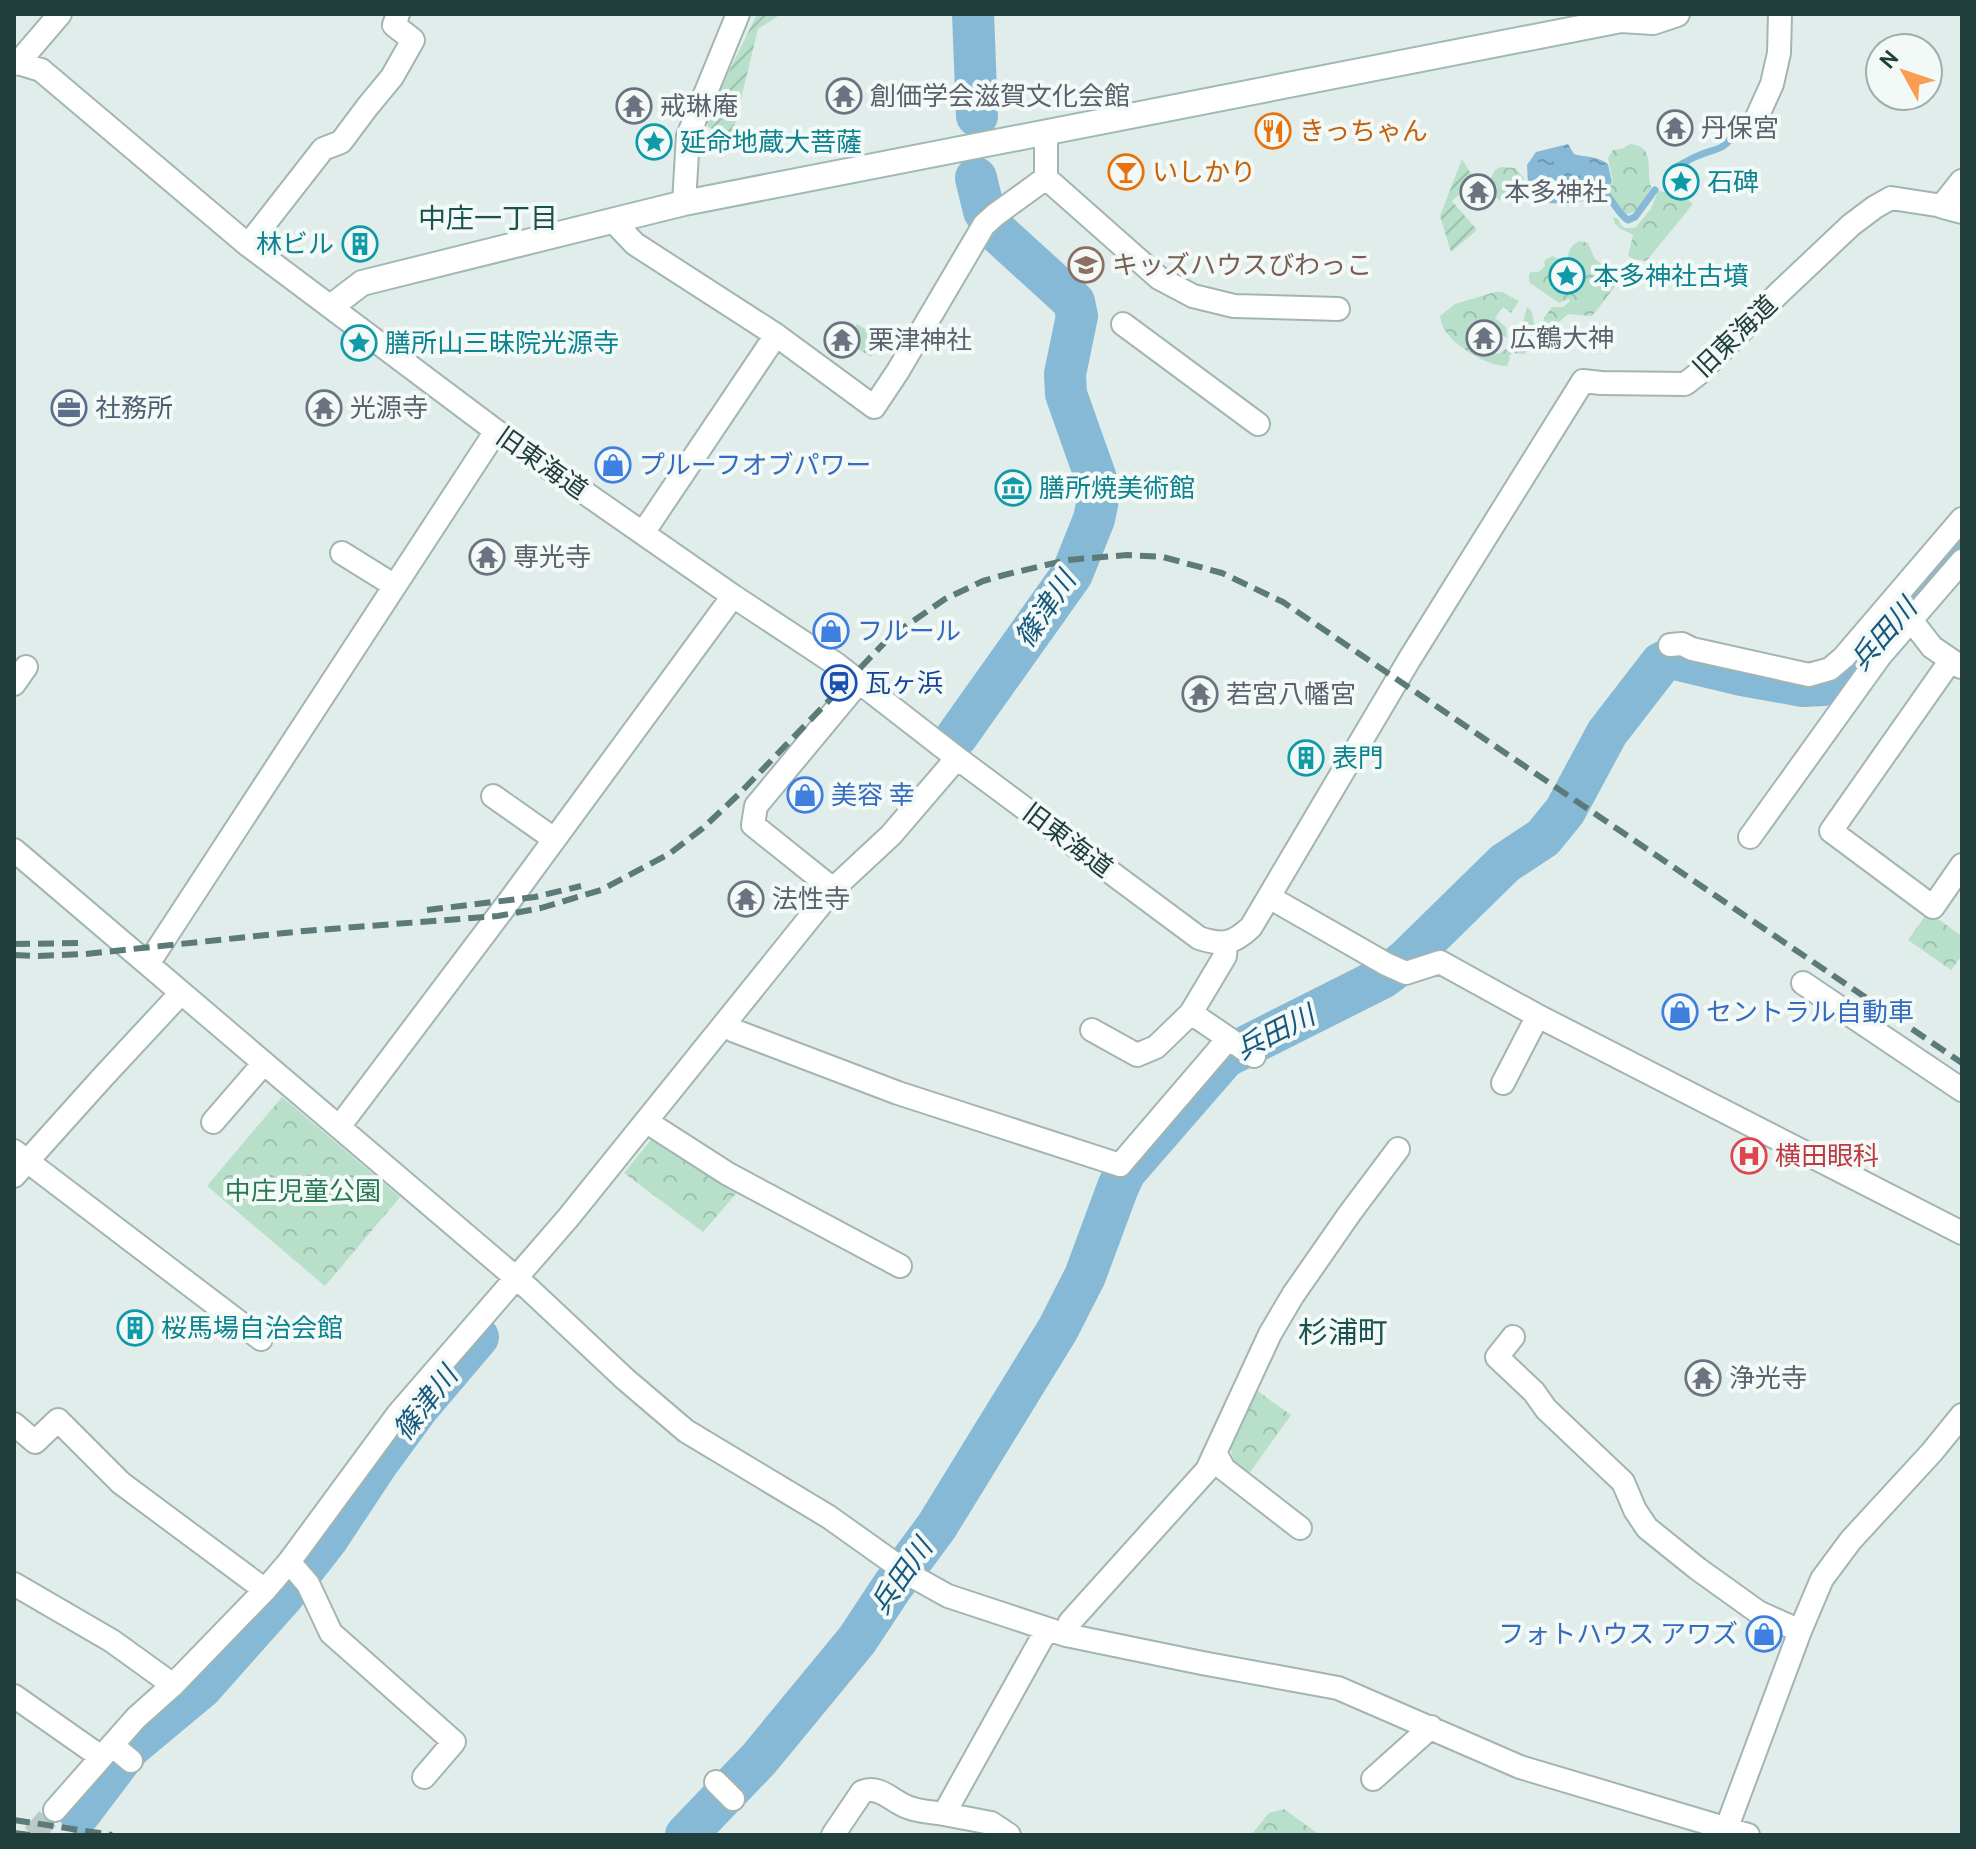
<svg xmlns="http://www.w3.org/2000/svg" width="1976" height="1849" font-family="Cabin,'Noto Sans JP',sans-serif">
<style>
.forest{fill:url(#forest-crowns)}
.garden{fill:url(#garden-furrows)}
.water{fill:url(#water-ripples)}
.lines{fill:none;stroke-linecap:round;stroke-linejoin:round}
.stream{stroke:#86b9d5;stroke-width:7}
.river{stroke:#86b9d5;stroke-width:42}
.street-tunnel{stroke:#bacac7;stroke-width:22;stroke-dasharray:22 11;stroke-linecap:butt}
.street-casing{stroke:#a3b5b2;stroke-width:26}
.secondary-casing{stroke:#9fb9b5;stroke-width:28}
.street{stroke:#fff;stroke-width:22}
.secondary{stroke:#fff;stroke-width:24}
.rail{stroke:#5b7a78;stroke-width:6;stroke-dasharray:16 8;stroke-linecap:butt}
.labels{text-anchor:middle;stroke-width:8;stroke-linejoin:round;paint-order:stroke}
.worship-label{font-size:26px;fill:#5b616d;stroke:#f2f9f7;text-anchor:start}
.food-label{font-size:26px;fill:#c56008;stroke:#f2f9f7;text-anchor:start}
.culture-label{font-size:26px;fill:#0d838f;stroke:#f2f9f7;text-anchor:start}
.education-label{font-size:26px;fill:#785e54;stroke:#f2f9f7;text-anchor:start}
.street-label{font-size:26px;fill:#203e3c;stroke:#f2f9f7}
.service-label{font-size:26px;fill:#4e5e75;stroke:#f2f9f7;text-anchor:start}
.shop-label{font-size:26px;fill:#366cbe;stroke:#f2f9f7;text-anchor:start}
.transit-label{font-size:26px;fill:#164399;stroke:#f2f9f7;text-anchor:start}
.health-label{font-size:26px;fill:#be3a42;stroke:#f2f9f7;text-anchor:start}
.park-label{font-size:26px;fill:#287856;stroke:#f2f9f7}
.neighbourhood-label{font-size:28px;fill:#1b524f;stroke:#f2f9f7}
.water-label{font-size:28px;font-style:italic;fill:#17587e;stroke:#f2f9f7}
.quarter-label{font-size:30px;fill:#1b524f;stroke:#f2f9f7}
</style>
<defs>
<pattern id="forest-crowns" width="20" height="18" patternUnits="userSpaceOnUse" patternTransform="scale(2)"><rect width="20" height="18" fill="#b8dfca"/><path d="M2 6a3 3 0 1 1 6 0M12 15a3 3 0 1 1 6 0" fill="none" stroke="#9ec0ae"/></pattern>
<pattern id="garden-furrows" width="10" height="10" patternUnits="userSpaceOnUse" patternTransform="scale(2)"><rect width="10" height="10" fill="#b8dfca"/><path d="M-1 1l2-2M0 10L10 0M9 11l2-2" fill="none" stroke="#9ec0ae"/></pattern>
<pattern id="water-ripples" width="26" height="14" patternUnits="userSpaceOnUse" patternTransform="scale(2)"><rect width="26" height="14" fill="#86b9d5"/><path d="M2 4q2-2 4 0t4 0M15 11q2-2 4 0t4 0" fill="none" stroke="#6d98ae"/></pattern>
</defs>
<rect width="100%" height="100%" fill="#e1edea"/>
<path class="forest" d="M1630,144C1658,147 1644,172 1652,189C1643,198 1641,215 1624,214L1607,191L1613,182L1608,158L1613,150L1622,149Z
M1501,167L1515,168L1524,178C1519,188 1510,197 1500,200L1490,193L1487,186L1495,170Z
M1658,191L1680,194L1693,204L1648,259L1645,261L1634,259L1628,256L1633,235C1625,230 1615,229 1613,217L1618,219L1621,225L1625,228H1635L1651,209Z
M1580,241L1588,243L1595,259L1622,278L1592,316L1568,314L1546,334L1544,338L1540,334L1544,318L1552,307H1563L1570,301L1569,299L1559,303L1529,282V274L1531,272H1539L1545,266L1544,262L1546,259L1553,256L1562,261L1561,276L1570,277C1566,265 1565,246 1580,241Z
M1495,292H1502L1519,301L1511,313L1503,307L1495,318L1506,327L1507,338L1484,323L1475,336L1498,354L1518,342L1524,345L1532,332L1523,322L1527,307L1531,310C1536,328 1538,341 1524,354L1513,353L1509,356L1510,359L1507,366C1488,367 1454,346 1444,329C1442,326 1441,320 1440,316L1455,304Z
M857,324L882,339L871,357L846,342Z
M1928,912L1962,936V955L1951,970L1908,940Z
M282,1097L400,1197L325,1286L207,1186Z
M655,1135L741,1188L703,1232L624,1173Z
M1256,1390L1291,1415L1248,1475L1235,1464L1229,1443Z
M1284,1809L1317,1833L1315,1835H1251L1269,1813Z"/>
<path class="garden" d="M757,14H779L778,16L758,29L732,136L708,127L706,119Z
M1462,159L1473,177L1472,184L1452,201L1477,230L1451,252L1440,216Z"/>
<path class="water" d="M1568,144L1574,154C1588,158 1595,155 1608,164L1612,182C1598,203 1572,204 1549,203L1528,183L1527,165L1536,152Z"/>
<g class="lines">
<path class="stream" d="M1674,168C1683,164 1691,158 1700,155C1711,150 1723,150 1730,139
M1604,192C1613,200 1619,215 1628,220L1635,217L1655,190"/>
<path class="river" d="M973,14L977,116
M957,736L1072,574L1094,519L1100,490L1066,394L1065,374L1077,316L1074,302L995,230L984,211L976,178
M80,1813L130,1747L202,1687L282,1597L328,1538L379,1461L417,1409L478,1337
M686,1835L759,1759L857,1640L892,1587L937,1526L1058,1329L1085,1276L1118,1187L1125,1172L1225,1057L1382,978L1405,961L1505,863L1543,838L1565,811L1607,733L1661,663L1671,658L1742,675L1803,686L1824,685L1842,680L1962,542"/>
<path class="street-tunnel" d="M33,1835L55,1810"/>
<defs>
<path id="street" d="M18,63L60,14
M14,64L18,63L41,70L248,245L496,431L733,596L836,664L957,758L1199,938C1223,946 1233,944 1251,927L1409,660L1583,381L1601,383L1685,384L1698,374L1779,293L1851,225L1875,207L1891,198L1943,206
M1753,126L1772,84L1779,53L1780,14
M1046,132V178L1159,278L1193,296L1234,306L1338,309
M684,203L688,136L738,14
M613,221L635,244L776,335L874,407L898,371L984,225L995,215L1046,178
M248,245L323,149L341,142L368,106L392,77L413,40L394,25L398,14
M1123,324L1258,424
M643,533L776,335
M342,553L395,586
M1902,612L1911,620L1932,647L1961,667
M1670,645L1682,644L1692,649L1809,675L1830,669L1844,657L1962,519
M1951,660L1831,831L1933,907L1962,865
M14,684L26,667
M493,796L554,839
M1750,837L1880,656L1962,561
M14,850L529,1289L625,1379L686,1431L829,1517L912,1576L948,1596L1066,1635L1202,1663L1338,1688L1520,1767L1748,1835
M833,889L753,825L756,806L859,682
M1269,897L1386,964L1406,973L1440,962L1536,1015L1962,1233
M1226,943L1225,956L1191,1013L1254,1056
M148,964L496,431
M1803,983L1962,1090
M724,1025L735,1031L898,1093L1120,1165L1228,1039
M1092,1030L1137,1055L1156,1047L1191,1013
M1503,1083L1533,1025L1536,1015
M213,1122L264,1063
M647,1122L728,1174L900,1266
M339,1127L510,900L733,596
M14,1151L261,1339
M14,1176L102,1078L181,993
M1513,1337L1497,1357L1534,1392L1546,1409L1623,1482L1635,1510L1647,1528L1698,1569L1758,1612L1800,1631
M14,1424L35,1442L58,1420L121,1483L265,1590
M1216,1454L1224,1469L1300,1528
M289,1562L308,1584L331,1633L454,1742L424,1777
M14,1584L112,1641L173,1685
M1066,1635L1070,1622L1207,1470L1270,1334L1293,1295L1350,1213L1398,1149
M14,1696L101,1757
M112,1745L131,1761
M1373,1779L1431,1727
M716,1782L733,1799
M55,1810L136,1718L173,1685L265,1590L289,1562L398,1414L568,1218L833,889L891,835L957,758
M944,1814L991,1823L1009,1835
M833,1835L862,1792C880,1784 893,1803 910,1808C921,1812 933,1812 944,1814L1047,1629
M1724,1835L1800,1631L1822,1579L1851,1540L1932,1452L1962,1415"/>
<path id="secondary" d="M1621,20L1653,22L1677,14
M1962,182L1943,206L1962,211
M332,306L362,283L684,203L1621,20L1630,14"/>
</defs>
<use href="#street" class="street-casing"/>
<use href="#secondary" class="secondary-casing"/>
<use href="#street" class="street"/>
<use href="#secondary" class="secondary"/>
<path class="rail" d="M427,910L535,897L581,886
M14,944L81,943
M14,955L38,956L85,954L304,931L498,916L541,908L601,890L669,854L703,828L738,795L890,637L945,599L983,581L1004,575L1067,560L1127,555L1163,557L1222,573L1283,602L1962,1063
M14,1820L112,1835
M14,1833L30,1835"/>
</g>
<defs>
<symbol id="temple-ring" viewBox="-11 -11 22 22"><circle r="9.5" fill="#f2f9f7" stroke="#6b7280" stroke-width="1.5"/><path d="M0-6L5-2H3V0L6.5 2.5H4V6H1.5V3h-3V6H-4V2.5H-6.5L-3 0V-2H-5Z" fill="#6b7280"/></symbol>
<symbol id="restaurant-ring" viewBox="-11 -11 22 22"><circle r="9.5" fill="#f2f9f7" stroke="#e8710a" stroke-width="1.5"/><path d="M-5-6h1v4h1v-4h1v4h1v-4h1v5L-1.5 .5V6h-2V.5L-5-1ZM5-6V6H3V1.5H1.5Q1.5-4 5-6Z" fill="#e8710a"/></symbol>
<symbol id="sight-ring" viewBox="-11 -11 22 22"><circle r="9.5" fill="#f2f9f7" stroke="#0f9aa8" stroke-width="1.5"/><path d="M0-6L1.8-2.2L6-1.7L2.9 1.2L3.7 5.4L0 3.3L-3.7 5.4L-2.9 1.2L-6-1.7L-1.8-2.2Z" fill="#0f9aa8"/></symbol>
<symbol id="bar-ring" viewBox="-11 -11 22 22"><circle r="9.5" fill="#f2f9f7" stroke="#e8710a" stroke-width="1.5"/><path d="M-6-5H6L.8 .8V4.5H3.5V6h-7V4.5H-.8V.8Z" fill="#e8710a"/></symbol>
<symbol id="building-ring" viewBox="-11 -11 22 22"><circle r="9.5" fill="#f2f9f7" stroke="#0f9aa8" stroke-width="1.5"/><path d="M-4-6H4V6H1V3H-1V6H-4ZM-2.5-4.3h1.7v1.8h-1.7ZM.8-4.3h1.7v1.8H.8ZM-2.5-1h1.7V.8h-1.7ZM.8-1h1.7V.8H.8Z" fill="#0f9aa8"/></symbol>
<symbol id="school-ring" viewBox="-11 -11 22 22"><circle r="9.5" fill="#f2f9f7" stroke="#8d6e63" stroke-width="1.5"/><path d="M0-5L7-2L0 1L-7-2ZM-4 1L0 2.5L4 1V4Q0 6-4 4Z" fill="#8d6e63"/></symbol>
<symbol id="office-ring" viewBox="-11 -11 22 22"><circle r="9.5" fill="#f2f9f7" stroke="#5c6f8a" stroke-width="1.5"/><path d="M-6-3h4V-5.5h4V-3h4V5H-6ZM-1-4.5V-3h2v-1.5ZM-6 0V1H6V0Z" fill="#5c6f8a"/></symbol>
<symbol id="shop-ring" viewBox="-11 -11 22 22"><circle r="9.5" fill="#f2f9f7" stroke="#3f7fe0" stroke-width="1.5"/><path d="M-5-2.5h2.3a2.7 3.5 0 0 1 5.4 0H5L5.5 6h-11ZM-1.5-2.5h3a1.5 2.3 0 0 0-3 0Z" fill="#3f7fe0"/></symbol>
<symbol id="museum-ring" viewBox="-11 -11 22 22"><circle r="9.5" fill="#f2f9f7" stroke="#0f9aa8" stroke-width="1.5"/><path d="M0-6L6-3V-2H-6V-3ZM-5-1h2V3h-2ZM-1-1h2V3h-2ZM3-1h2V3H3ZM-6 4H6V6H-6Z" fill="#0f9aa8"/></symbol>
<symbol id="station-ring" viewBox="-11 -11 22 22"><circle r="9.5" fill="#f2f9f7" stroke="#1a4fb4" stroke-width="1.5"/><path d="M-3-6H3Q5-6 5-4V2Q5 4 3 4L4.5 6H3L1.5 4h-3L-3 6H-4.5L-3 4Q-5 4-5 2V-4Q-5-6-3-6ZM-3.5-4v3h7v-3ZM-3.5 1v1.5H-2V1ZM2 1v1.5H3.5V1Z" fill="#1a4fb4"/></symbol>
<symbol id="hospital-ring" viewBox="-11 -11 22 22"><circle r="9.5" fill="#f2f9f7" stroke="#e0444e" stroke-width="1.5"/><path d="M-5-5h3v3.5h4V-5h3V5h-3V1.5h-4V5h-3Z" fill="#e0444e"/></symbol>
</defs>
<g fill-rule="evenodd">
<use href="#temple-ring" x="824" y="76" width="40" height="40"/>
<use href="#temple-ring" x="614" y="86" width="40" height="40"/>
<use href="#temple-ring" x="1655" y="108" width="40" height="40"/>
<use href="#restaurant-ring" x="1253" y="111" width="40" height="40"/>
<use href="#sight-ring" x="634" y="122" width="40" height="40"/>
<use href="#bar-ring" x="1106" y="152" width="40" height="40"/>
<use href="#sight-ring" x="1661" y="162" width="40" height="40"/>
<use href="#temple-ring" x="1458" y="172" width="40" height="40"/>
<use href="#building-ring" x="340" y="224" width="40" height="40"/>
<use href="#school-ring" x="1066" y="245" width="40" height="40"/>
<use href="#sight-ring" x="1547" y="256" width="40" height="40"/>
<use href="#temple-ring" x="1464" y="318" width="40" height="40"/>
<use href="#temple-ring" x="822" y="320" width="40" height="40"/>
<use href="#sight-ring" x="339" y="323" width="40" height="40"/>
<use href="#office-ring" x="49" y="388" width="40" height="40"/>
<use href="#temple-ring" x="304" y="388" width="40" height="40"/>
<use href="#shop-ring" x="593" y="445" width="40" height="40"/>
<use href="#museum-ring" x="993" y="468" width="40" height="40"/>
<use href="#temple-ring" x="467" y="537" width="40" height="40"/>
<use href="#shop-ring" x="811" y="611" width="40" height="40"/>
<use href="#station-ring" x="819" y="663" width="40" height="40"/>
<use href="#temple-ring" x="1180" y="674" width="40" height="40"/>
<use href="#building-ring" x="1286" y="738" width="40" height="40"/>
<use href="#shop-ring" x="785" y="775" width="40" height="40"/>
<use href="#temple-ring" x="726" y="879" width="40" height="40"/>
<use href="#shop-ring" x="1660" y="992" width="40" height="40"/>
<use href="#hospital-ring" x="1729" y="1136" width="40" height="40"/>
<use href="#building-ring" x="115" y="1308" width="40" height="40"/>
<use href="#temple-ring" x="1683" y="1358" width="40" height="40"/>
<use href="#shop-ring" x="1744" y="1614" width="40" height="40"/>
</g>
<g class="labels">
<g class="worship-label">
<text x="870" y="105">創価学会滋賀文化会館</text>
<text x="660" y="115">戒琳庵</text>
<text x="1701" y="137">丹保宮</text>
<text x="1504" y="201">本多神社</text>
<text x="1510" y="347">広鶴大神</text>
<text x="868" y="349">栗津神社</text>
<text x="350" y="417">光源寺</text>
<text x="513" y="566">専光寺</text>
<text x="1226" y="703">若宮八幡宮</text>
<text x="772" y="908">法性寺</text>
<text x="1729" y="1387">浄光寺</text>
</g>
<g class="food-label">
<text x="1299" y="140">きっちゃん</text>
<text x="1152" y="181">いしかり</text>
</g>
<g class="culture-label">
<text x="680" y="151">延命地蔵大菩薩</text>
<text x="1707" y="191">石碑</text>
<text x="334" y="253" text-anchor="end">林ビル</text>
<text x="1593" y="285">本多神社古墳</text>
<text x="385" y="352">膳所山三昧院光源寺</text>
<text x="1039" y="497">膳所焼美術館</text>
<text x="1332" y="767">表門</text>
<text x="161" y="1337">桜馬場自治会館</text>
</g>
<g class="education-label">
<text x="1112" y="274">キッズハウスびわっこ</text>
</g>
<g class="street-label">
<text transform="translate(1735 336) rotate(-44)" y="9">旧東海道</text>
<text transform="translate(542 463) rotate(35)" y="9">旧東海道</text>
<text transform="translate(1068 840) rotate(37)" y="9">旧東海道</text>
</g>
<g class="service-label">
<text x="95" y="417">社務所</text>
</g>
<g class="shop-label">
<text x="639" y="474">プルーフオブパワー</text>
<text x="857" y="640">フルール</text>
<text x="831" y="804">美容 幸</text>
<text x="1706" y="1021">セントラル自動車</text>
<text x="1738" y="1643" text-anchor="end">フォトハウス アワズ</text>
</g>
<g class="transit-label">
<text x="865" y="692">瓦ヶ浜</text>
</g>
<g class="health-label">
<text x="1775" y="1165">横田眼科</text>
</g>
<g class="park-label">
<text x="303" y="1200">中庄児童公園</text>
</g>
<g class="neighbourhood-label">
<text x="488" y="228">中庄一丁目</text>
</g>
<g class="water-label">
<text transform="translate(1045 609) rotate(-56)" y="10">篠津川</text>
<text transform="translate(1883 634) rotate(-49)" y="10">兵田川</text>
<text transform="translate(1275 1032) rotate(-27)" y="10">兵田川</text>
<text transform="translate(425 1403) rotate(-52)" y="10">篠津川</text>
<text transform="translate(901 1576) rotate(-55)" y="10">兵田川</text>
</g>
<g class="quarter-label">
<text x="1343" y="1343">杉浦町</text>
</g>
</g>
<rect width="1976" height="1849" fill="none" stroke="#203e3c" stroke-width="32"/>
<g transform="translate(1904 72) rotate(310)"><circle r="38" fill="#f2f9f7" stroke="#9eaeac" stroke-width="2"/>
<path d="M0-6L14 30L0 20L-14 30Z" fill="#fa9c51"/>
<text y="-12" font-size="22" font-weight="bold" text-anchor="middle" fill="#203e3c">N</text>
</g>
</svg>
